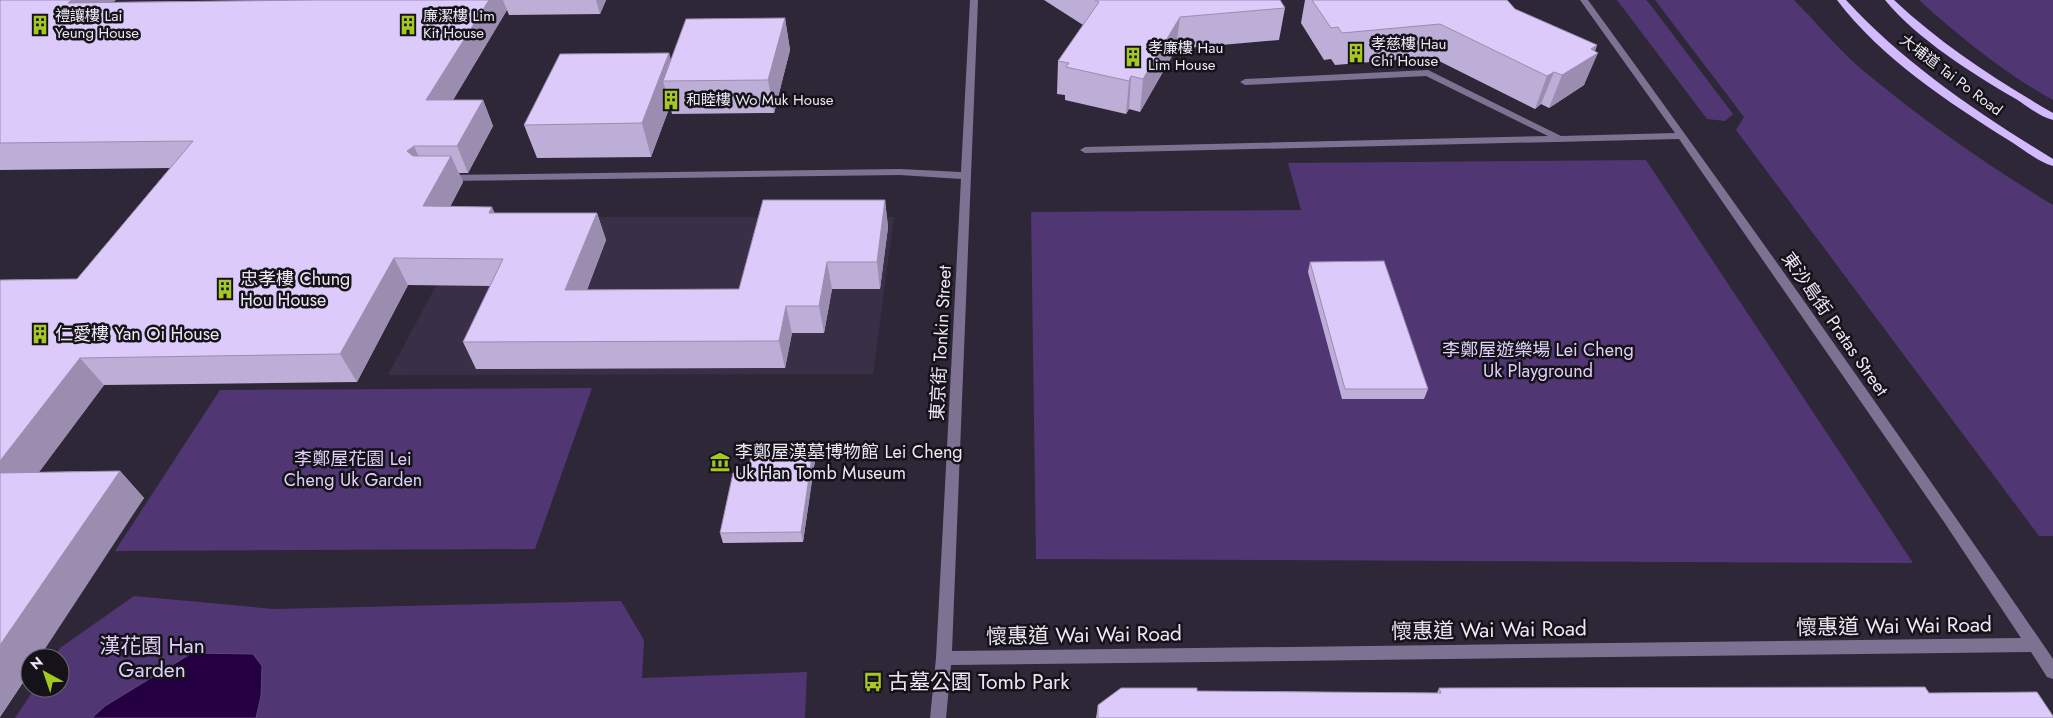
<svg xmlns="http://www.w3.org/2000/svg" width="2053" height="718" font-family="Jost,'Noto Sans TC',sans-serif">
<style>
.built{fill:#393047}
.green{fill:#513674}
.water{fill:#240043;stroke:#604578}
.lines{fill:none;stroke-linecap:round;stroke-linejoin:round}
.minor{fill:#7e7293;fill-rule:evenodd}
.major{fill:#d3b9fd;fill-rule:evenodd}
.wall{fill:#bdaed7}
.shaded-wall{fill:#9a8daf}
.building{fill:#dccafa;stroke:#9a8daf}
.labels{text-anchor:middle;stroke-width:5;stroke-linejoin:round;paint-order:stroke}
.far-poi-label{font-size:15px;fill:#ebe7f3;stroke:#151219;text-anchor:start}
.far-street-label{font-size:15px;fill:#ebe7f3;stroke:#151219}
.poi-label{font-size:18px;fill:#ebe7f3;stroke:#151219;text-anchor:start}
.street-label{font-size:18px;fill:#ebe7f3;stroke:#151219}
.park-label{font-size:18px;fill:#dfd0f9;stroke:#151219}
.near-street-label{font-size:21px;fill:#ebe7f3;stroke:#151219}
.near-park-label{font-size:21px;fill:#dfd0f9;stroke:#151219}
.near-poi-label{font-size:21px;fill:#ebe7f3;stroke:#151219;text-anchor:start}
</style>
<rect width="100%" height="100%" fill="#2e2738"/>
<path class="built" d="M473,217H894L873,374L388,375Z"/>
<path class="green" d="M1617,0H1646L1649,3L1733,114L1725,121L1707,119Z
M1655,0H1794C1816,22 1837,48 1860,68C1921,119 1985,164 2053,205V536H2039L1736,130L1744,117Z
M1919,0H2053V100C2004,73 1960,37 1919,0Z
M1646,160L1913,563L1036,559L1031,212L1301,210L1288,163Z
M592,388L535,549L115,551L220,390Z
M134,596L274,609L621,601L644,640L642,678L807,672L805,718H15L35,688H60V658H54L60,648Z"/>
<path class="water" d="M192,653L253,654L262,666L261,696L256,718H92L105,706Z"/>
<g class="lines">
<path class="minor" d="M970,0H978L952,651L2021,638L1944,522L1679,139L1085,153L1080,150L1085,147L1548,136L1426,76L1245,85L1240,82L1245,79L1428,70L1561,136L1675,133L1580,0H1588C1746,217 1901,437 2053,659V679L2047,677L2031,652L951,665L946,718H930L936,658L961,179L900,175L444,181L439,178L444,175L900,169L961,172Z"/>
<path class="major" d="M1837,0H1846C1906,65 1978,113 2053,159V166C2038,162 2023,149 2010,141C1948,102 1882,59 1837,0Z
M1885,0H1894C1942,45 1996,80 2053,113V120C2040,117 2027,106 2016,99C1973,74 1917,39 1885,0Z"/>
</g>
<path class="wall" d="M0,0L113,2L314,0H606L600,14L509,15L507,10L453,100H483L493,126L468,173H459L463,182L450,207L495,213H597L606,240L587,290L739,289L885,200L888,227L880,289H832L824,333H792L785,368L476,369L463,342L490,286L408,285L357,382L104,385L39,472L120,471L144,498L30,658V672L0,717V280L77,279L170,168L0,170Z
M1044,0H1280L1285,8L1279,40L1176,49L1140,112L1129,109L1126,114L1065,100V95L1057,94L1058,61L1083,25Z
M1305,0H1507L1515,9L1597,45L1584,85L1549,108L1541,104L1535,109L1431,57L1335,65L1331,59L1324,60L1301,23Z
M785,18L790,50L774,113L672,114L670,106L651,157L537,158L524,125L669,53L671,61Z
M1310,262L1428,389L1424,399H1342L1308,272Z
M813,450L815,460L803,542L723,543L720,533L748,472Z
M1439,688L1929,693L2053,718H1096L1098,705L1197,691L1437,693Z"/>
<path class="shaded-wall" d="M72,0H116L85,28L68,3Z
M489,0H503L507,10L437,127L426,100Z
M596,0H606L600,14Z
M1180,17L1176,49L1140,112L1143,79Z
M785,18L790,50L774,113L768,80Z
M1597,45L1593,56L1598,53L1584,85L1549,108L1562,75L1591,49Z
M669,53L676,81H663L670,106L651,157L642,123Z
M1554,72L1541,104L1535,109L1547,76Z
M1131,76L1129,109L1126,114L1129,81Z
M483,100L493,126L468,173L457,146Z
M414,146L426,173L407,151Z
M451,156L463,182L436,233L423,206Z
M885,200L888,227L880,289L877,262Z
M492,207L504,234L489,213Z
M597,213L606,240L576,317L565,290Z
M394,258L408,285L357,382L340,354Z
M827,262L832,289L824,333L819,306Z
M786,306L792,333L785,368L779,341Z
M80,358L104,385L19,499L0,481V461Z
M813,450L815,460L803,542L801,532Z
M120,471L144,498L39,658H30V672L0,717V645Z"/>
<path class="building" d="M0,0H72L68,3L314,0H489L426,100H483L457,146H414L407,151L413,156H451L423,206L492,207L489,213H597L565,290L739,289L763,200H885L877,262H827L819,306H786L779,341L463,342L503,259L394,258L340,354L80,358L0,461V280L77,279L193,141L0,143Z
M1095,0H1280L1285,8L1180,17L1143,79L1131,76L1129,81L1066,67L1069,63L1058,61L1099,2Z
M1312,0H1507L1515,9L1597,45L1591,49L1598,53L1562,75L1554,72L1547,76L1440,24L1342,33L1338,27L1331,28Z
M785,18L768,80L663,81L686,19Z
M669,53L642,123L524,125L560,54Z
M1384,261L1428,389H1345L1310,262Z
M813,450L801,532L720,533L733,473L748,472L752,451Z
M120,471L0,645V473Z
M1925,687L1929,693L2037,692L2053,716V718H1098V705L1121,688H1197V691L1441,693L1439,688Z"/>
<defs>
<symbol id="building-bare" viewBox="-9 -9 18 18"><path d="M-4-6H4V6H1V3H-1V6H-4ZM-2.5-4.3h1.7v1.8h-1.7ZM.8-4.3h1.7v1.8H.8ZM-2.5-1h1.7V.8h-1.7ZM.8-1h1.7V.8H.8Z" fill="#a5c823" stroke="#151219" stroke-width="2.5" paint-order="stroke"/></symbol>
<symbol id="museum-bare" viewBox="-9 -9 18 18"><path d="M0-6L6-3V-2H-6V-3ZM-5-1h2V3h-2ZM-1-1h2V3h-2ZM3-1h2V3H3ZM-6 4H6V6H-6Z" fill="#a5c823" stroke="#151219" stroke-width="2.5" paint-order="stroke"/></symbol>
<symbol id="bus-bare" viewBox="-9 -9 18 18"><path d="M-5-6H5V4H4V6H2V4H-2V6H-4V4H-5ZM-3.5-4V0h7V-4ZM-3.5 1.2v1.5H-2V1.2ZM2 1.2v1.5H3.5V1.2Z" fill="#a5c823" stroke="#151219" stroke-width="2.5" paint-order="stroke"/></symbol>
</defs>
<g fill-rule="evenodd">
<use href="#building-bare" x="26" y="11" width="28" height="28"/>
<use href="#building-bare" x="394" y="11" width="28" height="28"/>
<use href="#building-bare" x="1342" y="39" width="28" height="28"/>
<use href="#building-bare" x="1119" y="43" width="28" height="28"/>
<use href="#building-bare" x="657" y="86" width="28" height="28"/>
<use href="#building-bare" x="211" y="275" width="28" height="28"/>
<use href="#building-bare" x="26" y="320" width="28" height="28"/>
<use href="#museum-bare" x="706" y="448" width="28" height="28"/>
<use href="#bus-bare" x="859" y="668" width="28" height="28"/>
</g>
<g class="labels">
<g class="far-poi-label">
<text x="55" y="21">禮讓樓 Lai<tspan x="55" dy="17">Yeung House</tspan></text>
<text x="423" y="21">廉潔樓 Lim<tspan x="423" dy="17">Kit House</tspan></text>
<text x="1371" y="49">孝慈樓 Hau<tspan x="1371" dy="17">Chi House</tspan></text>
<text x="1148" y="53">孝廉樓 Hau<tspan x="1148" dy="17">Lim House</tspan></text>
<text x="686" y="105">和睦樓 Wo Muk House</text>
</g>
<g class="far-street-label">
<text transform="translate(1951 75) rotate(37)" y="5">大埔道 Tai Po Road</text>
</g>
<g class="poi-label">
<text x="240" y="285">忠孝樓 Chung<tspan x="240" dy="21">Hou House</tspan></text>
<text x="55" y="340">仁愛樓 Yan Oi House</text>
<text x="735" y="458">李鄭屋漢墓博物館 Lei Cheng<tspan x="735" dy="21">Uk Han Tomb Museum</tspan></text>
</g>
<g class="street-label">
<text transform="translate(1835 324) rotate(55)" y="6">東沙島街 Pratas Street</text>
<text transform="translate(941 343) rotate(-87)" y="6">東京街 Tonkin Street</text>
</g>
<g class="park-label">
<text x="1538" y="356">李鄭屋遊樂場 Lei Cheng<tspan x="1538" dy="21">Uk Playground</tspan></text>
<text x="353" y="465">李鄭屋花園 Lei<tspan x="353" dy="21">Cheng Uk Garden</tspan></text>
</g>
<g class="near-street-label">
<text transform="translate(1894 626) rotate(-1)" y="7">懷惠道 Wai Wai Road</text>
<text transform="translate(1489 630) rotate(-1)" y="7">懷惠道 Wai Wai Road</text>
<text transform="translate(1084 635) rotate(-1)" y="7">懷惠道 Wai Wai Road</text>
</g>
<g class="near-park-label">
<text x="152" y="653">漢花園 Han<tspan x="152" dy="24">Garden</tspan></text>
</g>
<g class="near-poi-label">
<text x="888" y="689">古墓公園 Tomb Park</text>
</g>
</g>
<g transform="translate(45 673) rotate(320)"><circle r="24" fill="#151219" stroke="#6b6770"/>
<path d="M0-4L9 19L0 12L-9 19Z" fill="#a5c823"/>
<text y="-8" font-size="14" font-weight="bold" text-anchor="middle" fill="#ebe7f3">N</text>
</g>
</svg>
